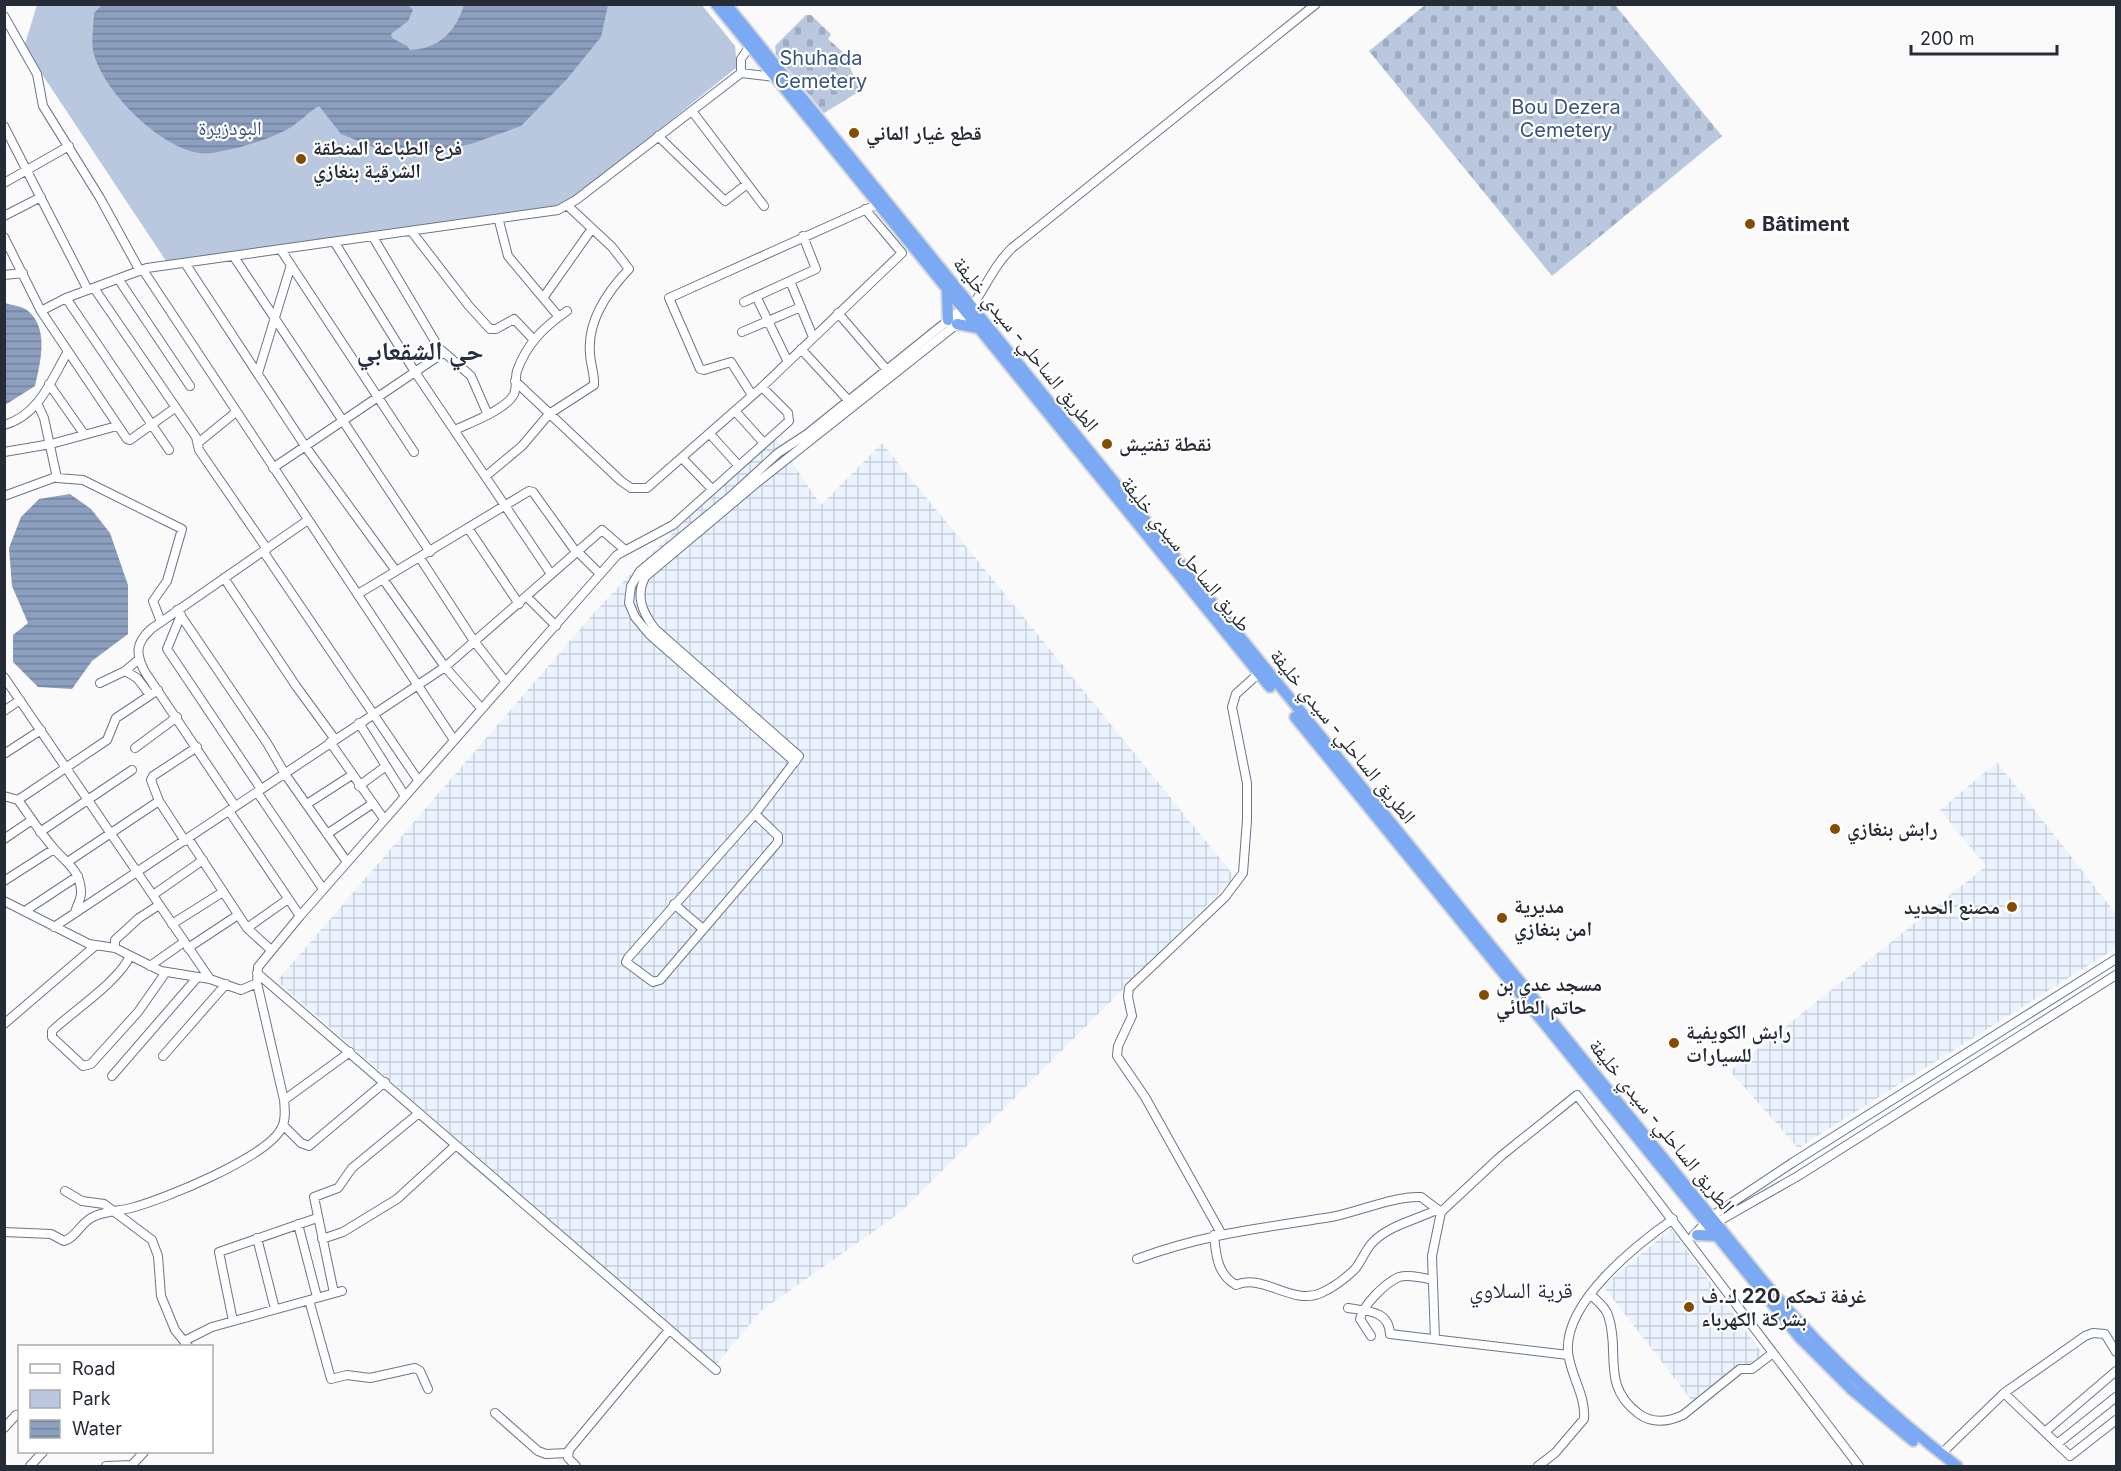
<svg xmlns="http://www.w3.org/2000/svg" width="2121" height="1471" font-family="Inter,'Noto Naskh Arabic',sans-serif">
<style>
.industrial{fill:url(#industrial-grid)}
.cemetery{fill:url(#cemetery-stones)}
.green{fill:#b9c7df}
.water{fill:url(#water-rules)}
.lines{fill:none;stroke-linecap:round;stroke-linejoin:round}
.minor-casing{stroke:#69768b;stroke-width:10}
.highway-casing{stroke:#d4d5d7;stroke-width:14}
.minor{stroke:#fff;stroke-width:8}
.highway{stroke:#7ba9f4;stroke-width:10}
.poi-dot{fill:#864b03;stroke:#fff;stroke-width:2}
.labels{text-anchor:middle;stroke-width:4.5;stroke-linejoin:round;paint-order:stroke}
.park-label{font-size:20px;fill:#385380;stroke:#fff}
.poi-label{font-size:20px;font-weight:bold;fill:#262c35;stroke:#fff;text-anchor:start}
.street-label{font-size:20px;fill:#262c35;stroke:#fff}
.quarter-label{font-size:22px;fill:#242f41;stroke:#fff}
.district-label{font-size:26px;font-weight:bold;fill:#242f41;stroke:#fff}
</style>
<defs>
<pattern id="industrial-grid" width="8" height="8" patternUnits="userSpaceOnUse" patternTransform="scale(1.5)"><rect width="8" height="8" fill="#ebf3ff"/><path d="M0 4h8M4 0v8" fill="none" stroke="#c9d0db"/></pattern>
<pattern id="cemetery-stones" width="16" height="16" patternUnits="userSpaceOnUse" patternTransform="scale(1.5)"><rect width="16" height="16" fill="#b9c7df"/><path d="M2 7V4a2 2 0 0 1 4 0v3zM10 15v-3a2 2 0 0 1 4 0v3z" fill="#9fabc0"/></pattern>
<pattern id="water-rules" width="6" height="5" patternUnits="userSpaceOnUse" patternTransform="scale(1.5)"><rect width="6" height="5" fill="#8c9fbf"/><path d="M0 2.5h6" fill="none" stroke="#72829c"/></pattern>
</defs>
<rect width="100%" height="100%" fill="#fafafa"/>
<path class="industrial" d="M774,436L821,505L882,443L1235,877L901,1212L761,1311L715,1366L277,981L593,614L636,568Z
M1997,762L2113,910L2116,917V948L1798,1148L1730,1071L1986,866L1940,810Z
M1671,1229L1765,1357L1749,1369L1743,1362L1692,1401L1603,1286Z"/>
<path class="cemetery" d="M1425,5H1615L1722,136L1552,276L1369,51Z
M806,15H811L831,34L828,39L844,53L860,91L824,113L776,54L775,46Z"/>
<path class="green" d="M701,4L735,46L737,67L582,192L556,206L168,264L24,47L37,5Z"/>
<path class="water" d="M102,5H408L413,10L408,21L391,34L392,38L407,46L410,50C439,49 456,31 464,5H608L601,37L567,79L521,126L471,144L418,154L376,148L341,134L319,106C307,113 298,124 286,130C265,141 234,150 211,153C169,159 100,90 93,50C91,39 94,25 94,13Z
M5,303C11,305 21,306 27,310C50,328 40,363 35,386L5,405Z
M70,494L91,509L110,533L128,585V634L92,661L72,689L38,687L13,662V635L28,623L12,586L9,548L21,517L39,499Z"/>
<g class="lines">
<defs>
<path id="minor" d="M4,16L37,74L43,106L100,198L140,271
M741,73V59L750,46
M692,111L764,206
M4,126L88,290
M658,136L725,201L747,184
M4,183L69,146
M4,216L41,197
M499,221L508,256L559,317
M412,232L469,306L490,329H496L514,319L533,339
M4,237L41,311
M373,237L439,348L471,376L488,415
M335,243L415,372L551,574
M281,250L414,452
M234,257L430,552
M185,263L305,446L396,571
M143,270L454,740
M4,275L23,273
M119,280L190,386
M790,281L813,337
M94,288L196,437L199,450L267,549
M756,296L788,362
M66,298L169,450
M543,298L591,230
M744,302L816,269L803,236
M838,313L887,370
M742,332L801,307
M801,349L848,400
M258,373L291,265
M515,381L621,481L631,488H647L762,387L902,253L865,209
M49,384L84,434
M752,395L731,362L704,370L700,369L669,298L878,204
M37,403L44,418L57,478L83,480L182,529L167,581L153,601L161,622
M175,408L130,440L127,439L41,311L66,298L147,268L558,210L576,200L741,73L775,77
M735,411L763,442
M4,425C38,416 51,381 67,353
M455,430C470,423 507,409 514,394C517,387 515,378 517,371C527,343 544,327 567,311
M710,434L738,465
M198,443L236,412
M4,452L51,444L117,426
M682,458L712,489
M273,468L443,353
M486,476L522,446L549,414L594,385C595,375 590,363 590,353C587,320 608,291 629,269L612,247L568,206
M4,496L56,477
M468,528L519,604
M263,551L418,780
M577,551L600,574
M420,558L474,641L506,682
M224,578L296,686L334,738
M383,579L445,667L482,709
M358,594L529,491L533,492L576,552
M527,597L556,626
M177,610L267,743L285,774L347,862
M181,615L167,649L261,789
M125,671L137,678L150,695
M4,677L210,979
M100,683L125,671L138,660
M4,711L20,700
M359,723L405,796
M330,742L384,819
M135,748L177,717
M4,754L41,730
M795,762L650,635L635,617L629,603L631,586L640,571L730,497L778,453L807,434L966,306
M359,786L386,766
M257,792L323,889
M4,796L18,800
M307,804L352,775
M235,806L145,672C135,653 136,643 151,629L308,520
M229,811L300,916
M755,814L778,836V842L660,980L653,982L626,962L628,958L755,814L799,756L655,629C643,613 635,597 645,577L759,481L957,324C981,301 989,270 1012,248L1316,4
M40,832L132,770
M327,834L372,804
M188,838L247,928L271,950
M4,839L32,820
M185,841L159,801L151,780L153,776L197,747
M69,861L159,801
M4,881L54,849
M153,895L203,860
M4,901L89,944L115,948L161,971L210,979L241,990L257,983
M674,904L703,929
M25,911L78,876
M75,913C76,906 82,899 81,891C80,868 63,861 51,845C39,831 29,815 18,800L107,740L116,718L158,690
M172,924L223,892
M54,927L445,667L602,530L625,550
M247,928L288,899
M115,948V940L139,918L159,905
M188,948L238,915
M130,956C119,981 73,1011 52,1031V1037L83,1066L91,1064L138,1012L166,972
M150,966L184,942
M257,973L716,1370
M4,1024L95,946
M163,1056L226,984
M112,1076L196,979
M284,1100L350,1052
M283,1125L301,1143L309,1146L385,1082
M65,1191L82,1201L104,1204L152,1240L158,1256L161,1296L175,1330L188,1346
M298,1224L317,1297
M1712,1225L1798,1176L2116,975
M4,1232L51,1234L64,1241C77,1237 81,1221 95,1216C106,1211 119,1211 131,1208C162,1200 269,1157 282,1127C286,1119 285,1109 284,1100L257,983L258,967L300,916L617,555L673,525L789,421L788,413L762,387
M1221,1233L1145,1097L1117,1056L1118,1046L1132,1016L1128,997L1129,988L1225,897L1243,873L1247,820V783L1232,707L1236,694L1259,673
M1214,1235C1216,1255 1217,1274 1236,1285C1264,1273 1292,1306 1321,1293C1332,1288 1346,1278 1355,1269C1362,1261 1365,1250 1373,1242C1388,1226 1415,1220 1434,1211L1441,1212L1501,1156L1577,1095L1859,1466
M1693,1236L1712,1216L1792,1163L2116,959
M257,1238L275,1309
M322,1239L343,1232L397,1199L456,1145
M1137,1259C1204,1234 1262,1228 1331,1217C1358,1212 1393,1196 1421,1197L1441,1212L1432,1256L1435,1339
M334,1293L314,1197L338,1188L352,1168L419,1113
M1590,1294C1596,1300 1605,1306 1608,1315C1621,1353 1600,1385 1639,1414C1653,1424 1668,1422 1683,1415L1740,1369H1752L1773,1353
M309,1300L331,1379L347,1375L370,1378L415,1368L420,1371L428,1389
M1348,1308C1366,1311 1389,1310 1390,1334L1568,1355
M233,1321L219,1252L317,1218
M1371,1336L1360,1319C1363,1305 1385,1283 1399,1277C1409,1274 1423,1278 1433,1280
M184,1341L212,1327L342,1291
M2004,1393L2070,1456L2116,1420
M495,1413L538,1451L546,1454L568,1453
M4,1428L16,1415
M2046,1431L2116,1371
M2057,1444L2116,1397
M1941,1454L2004,1393L2085,1336L2093,1333L2105,1334L2116,1352
M30,1466L43,1452
M106,1466L132,1465L144,1452
M576,1466L568,1458L569,1450L669,1330
M1538,1466L1555,1453L1584,1419C1586,1395 1570,1375 1568,1352C1564,1302 1636,1245 1673,1219"/>
<path id="highway" d="M716,4L1270,687
M726,4L1764,1282C1822,1351 1886,1411 1957,1466
M947,290L948,320
M957,324L978,328
M1295,717L1800,1338L1852,1390L1913,1441
M1697,1235L1717,1236"/>
</defs>
<use href="#minor" class="minor-casing"/>
<use href="#highway" class="highway-casing"/>
<use href="#minor" class="minor"/>
<use href="#highway" class="highway"/>
</g>
<g class="poi-dot">
<circle cx="854" cy="133" r="6"/>
<circle cx="301" cy="159" r="6"/>
<circle cx="1750" cy="224" r="6"/>
<circle cx="1107" cy="444" r="6"/>
<circle cx="1835" cy="829" r="6"/>
<circle cx="2012" cy="907" r="6"/>
<circle cx="1502" cy="918" r="6"/>
<circle cx="1484" cy="995" r="6"/>
<circle cx="1674" cy="1043" r="6"/>
<circle cx="1689" cy="1307" r="6"/>
</g>
<g class="labels">
<g class="park-label">
<text x="821" y="65">Shuhada<tspan x="821" dy="23">Cemetery</tspan></text>
<text x="1566" y="114">Bou Dezera<tspan x="1566" dy="23">Cemetery</tspan></text>
<text x="230" y="135">البودزيرة</text>
</g>
<g class="poi-label">
<text x="866" y="140">قطع غيار الماني</text>
<text x="313" y="155">فرع الطباعة المنطقة<tspan x="313" dy="23">الشرقية بنغازي</tspan></text>
<text x="1762" y="231">Bâtiment</text>
<text x="1119" y="451">نقطة تفتيش</text>
<text x="1847" y="836">رابش بنغازي</text>
<text x="1514" y="913">مديرية<tspan x="1514" dy="23">امن بنغازي</tspan></text>
<text x="2000" y="914" text-anchor="end">مصنع الحديد</text>
<text x="1496" y="991">مسجد عدي بن<tspan x="1496" dy="23">حاتم الطائي</tspan></text>
<text x="1686" y="1039">رابش الكويفية<tspan x="1686" dy="23">للسيارات</tspan></text>
<text x="1701" y="1303">غرفة تحكم 220 ك.ف<tspan x="1701" dy="23">بشركة الكهرباء</tspan></text>
</g>
<g class="street-label">
<text transform="translate(1026 344) rotate(51)" y="7">الطريق الساحلي- سيدي خليفة</text>
<text transform="translate(1186 554) rotate(51)" y="7">طريق الساحل سيدي خليفة</text>
<text transform="translate(1343 736) rotate(51)" y="7">الطريق الساحلي- سيدي خليفة</text>
<text transform="translate(1662 1126) rotate(51)" y="7">الطريق الساحلي- سيدي خليفة</text>
</g>
<g class="quarter-label">
<text x="1521" y="1298">قرية السلاوي</text>
</g>
<g class="district-label">
<text x="420" y="360">حي الشقعابي</text>
</g>
</g>
<rect width="2121" height="1471" fill="none" stroke="#262c35" stroke-width="12"/>
<rect x="18" y="1345" width="195" height="108" fill="#ffffff" stroke="#a8abae" stroke-width="1.5"/>
<rect x="30" y="1364" width="30" height="9" fill="#ffffff" stroke="#a8abae" stroke-width="1.5"/>
<text x="72" y="1375" font-size="18" fill="#262c35">Road</text>
<rect x="30" y="1390" width="30" height="18" fill="#b9c7df" stroke="#a8abae" stroke-width="1.5"/>
<text x="72" y="1405" font-size="18" fill="#262c35">Park</text>
<rect x="30" y="1420" width="30" height="18" fill="url(#water-rules)" stroke="#a8abae" stroke-width="1.5"/>
<text x="72" y="1435" font-size="18" fill="#262c35">Water</text>
<path d="M1911 45v9h146v-9" fill="none" stroke="#262c35" stroke-width="3"/>
<text x="1920" y="45" font-size="18" fill="#262c35" stroke="#ffffff" stroke-width="4.5" paint-order="stroke">200 m</text>
</svg>
